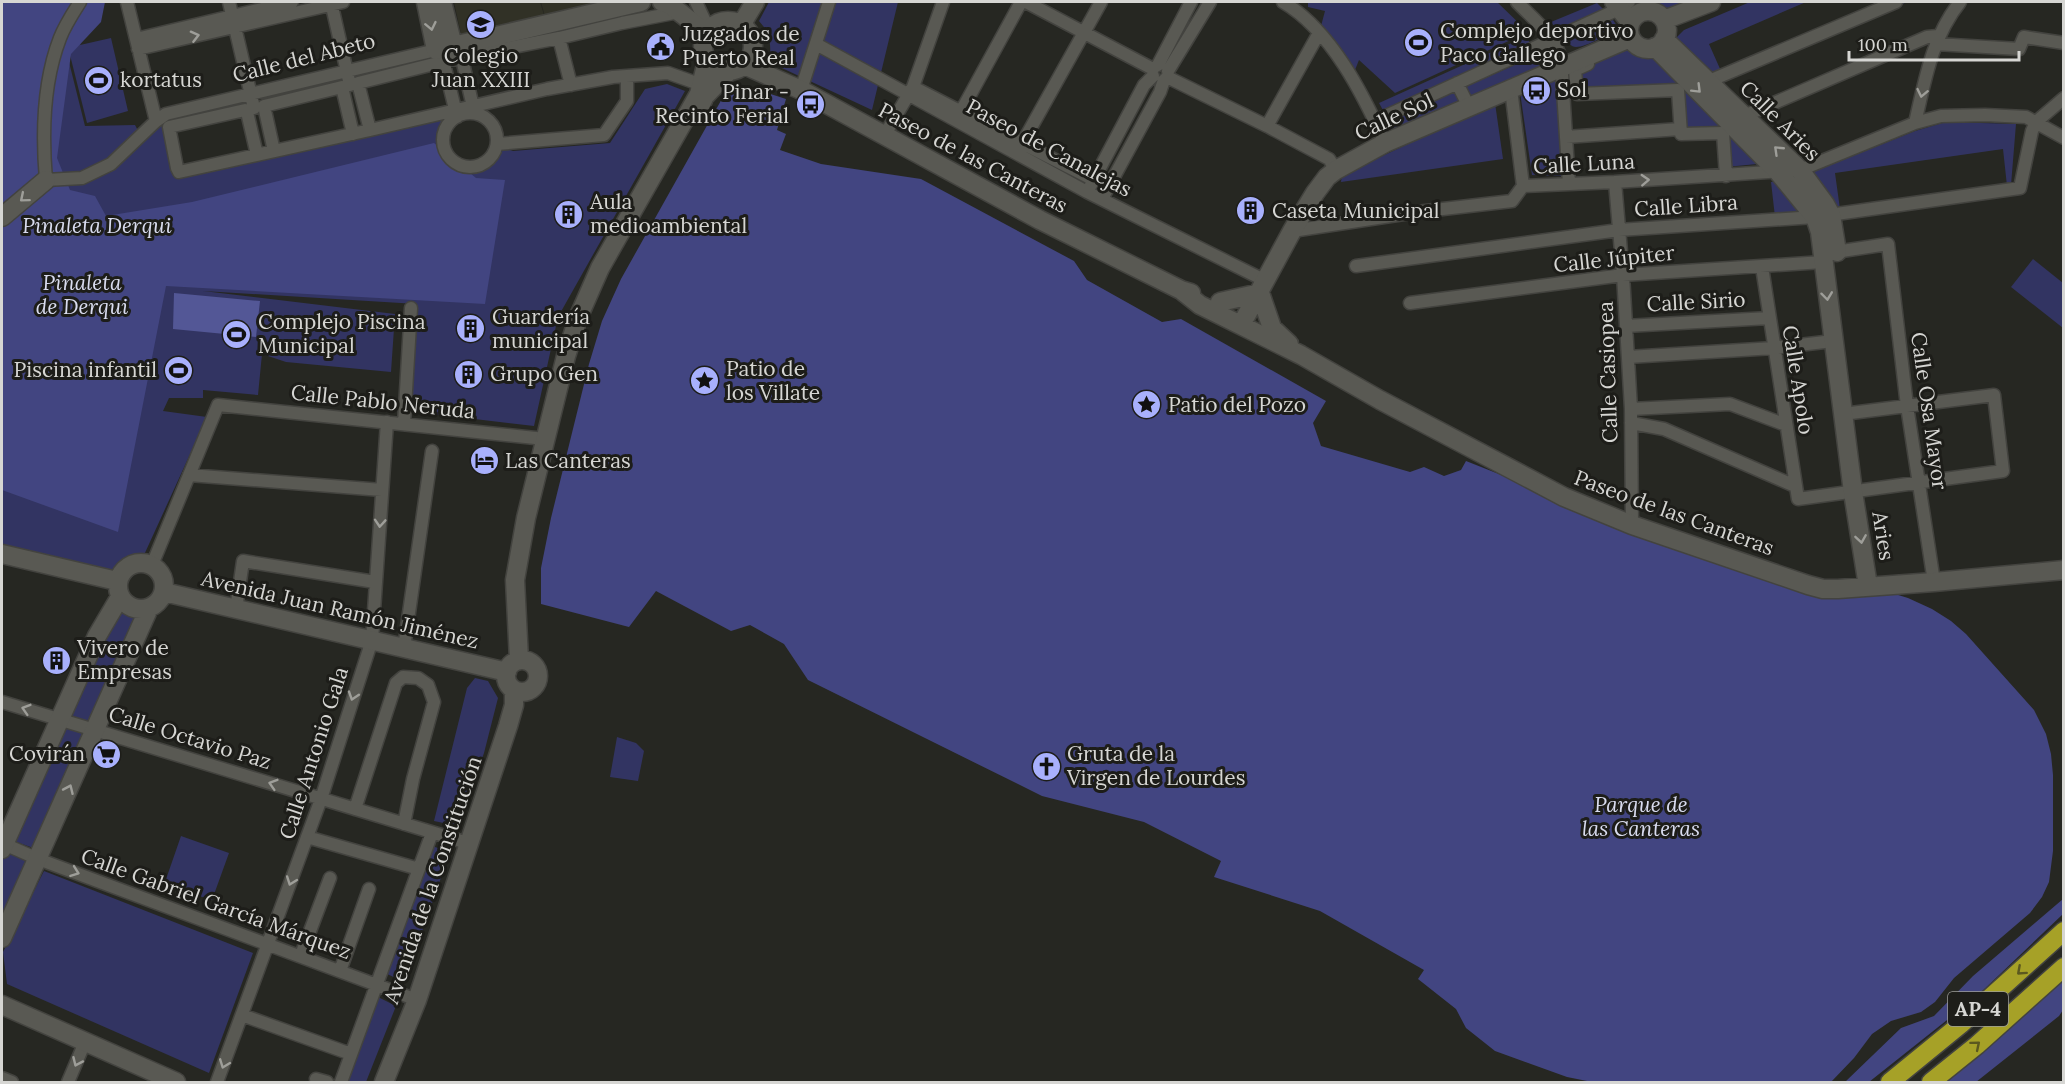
<svg xmlns="http://www.w3.org/2000/svg" width="2065" height="1084" font-family="Lora,serif">
<style>
.built{fill:#313126}
.green{fill:#323462}
.forest{fill:#424581}
.water{fill:#535796}
.lines{fill:none;stroke-linecap:round;stroke-linejoin:round}
.street-casing{stroke:#43433f;stroke-width:15}
.secondary-casing{stroke:#43433f;stroke-width:21}
.highway-casing{stroke:#43433f;stroke-width:21}
.street{stroke:#595953;stroke-width:12}
.secondary{stroke:#595953;stroke-width:18}
.highway{stroke:#a6a127;stroke-width:18}
.oneway{stroke:#9e9e99}
.oneway2{stroke:#5b581f}
.labels{text-anchor:middle;stroke-width:6;stroke-linejoin:round;paint-order:stroke}
.shield{fill:#1d1d19;stroke:#9e9e9b;stroke-width:1.5}
.shield-label{font-size:20px;font-weight:bold;fill:#d6d6d3}
.poi-label{font-size:21px;fill:#d6d6d3;stroke:#1d1d19;text-anchor:start}
.street-label{font-size:21px;fill:#d6d6d3;stroke:#1d1d19}
.park-label{font-size:21px;font-style:italic;fill:#d9dcef;stroke:#1d1d19}
</style>
<rect width="100%" height="100%" fill="#262722"/>
<path class="built" d="M454,2H540L544,15L461,34Z
M541,2H609L545,16Z"/>
<path class="green" d="M2,2H97L80,45L111,38L128,111L87,123L69,51L67,54L85,126L135,125L143,140L165,121L175,171L445,117L439,139L441,155C467,174 484,180 501,147L513,151L610,143L645,89L667,84L685,91L558,317L534,426L408,411L417,304L203,291L395,314L391,372L286,362L262,354L258,395L203,390V398H169L163,411L207,417L144,555L124,560L110,572L2,546Z
M769,2H898L872,110L769,62C772,45 770,33 759,21Z
M1308,2H1497L1528,32L1395,93L1359,60L1355,70L1321,26L1325,11L1308,7Z
M1647,2H1689L1662,15Z
M1750,2H1806L1709,44L1721,71L1886,2H1907L1726,80L1715,74L1676,38L1684,30Z
M1597,3L1605,11L1558,31L1551,22Z
M1613,20L1617,26C1610,34 1587,47 1576,47C1571,47 1568,42 1564,38Z
M1527,36L1530,44L1384,112L1379,103Z
M1623,48L1652,54L1757,164L1726,167L1722,133L1681,134L1676,92L1576,96L1572,70Z
M1535,56L1540,67L1471,98L1465,87Z
M1556,77L1563,176L1532,175L1520,92Z
M1456,91L1461,102L1392,133L1388,122Z
M1495,103L1503,159L1341,182L1342,175Z
M1946,122L2016,124L2011,185L2007,186L2003,149L1835,173L1840,209H1835L1812,172L1915,131Z
M1771,182H1777L1809,216L1775,217Z
M2033,259L2063,283V328L2011,287Z
M118,610L136,617L93,723L70,715Z
M475,678L488,681L498,698L484,753L458,826L434,821L467,688Z
M63,727L89,734L36,849L11,840Z
M617,737L636,743L644,751L638,781L610,777Z
M181,836L229,853L212,900L164,885Z
M432,846L450,852L418,943L410,952L398,979L387,974Z
M6,850L29,862L2,920V861Z
M44,871L253,953L209,1073L7,984L3,952Z
M378,997L396,1006L366,1082H346Z"/>
<path class="forest" d="M2,2H105L101,22L71,54L57,158L70,190L95,196L106,216L192,202L434,143L476,178L505,180L485,304L166,286L118,532L2,490Z
M752,88L786,99L777,130L786,134L780,150L821,164L921,179L1074,261L1087,280L1162,322L1181,319L1326,401L1313,423L1321,446L1410,472L1424,467L1444,476L1461,470L1466,461L1524,484L1584,515L1783,586L1885,591L1908,598L1932,609L1951,621L1966,634L2034,710L2046,734L2051,754L2053,775V851L2049,882L2042,897L2030,913L1954,978L1935,1002L1921,1012L1891,1021L1872,1034L1854,1058L1831,1082H1592L1567,1077L1495,1051L1466,1028L1456,1009L1418,979L1424,970L1320,911L1214,877L1221,861L1144,822L1042,796L808,680L784,644L750,625L731,631L656,591L629,627L541,604V568L551,518L589,364L602,321L621,279L723,97Z
M2063,899V914L1976,997L1869,1082H1845L1901,1028L1934,1016L1973,976Z
M2063,980V1010L2059,1016L1976,1082H1947Z"/>
<path class="water" d="M174,293L260,301L256,337L173,329Z
M179,359L189,361V372L186,380L175,382L169,376L168,368L171,361Z"/>
<g class="lines">
<defs>
<path id="street" d="M80,2C73,13 65,25 60,38C43,82 42,134 46,180L82,178L111,164L156,121L166,114L436,50
M127,2L156,121
M229,2L254,108
M331,2L350,85
M696,2L709,30
M1026,2L1153,69
M1283,2C1331,30 1363,94 1385,143
M1517,2C1533,19 1555,35 1561,59L1569,184
M559,38L462,57L358,83L370,130L547,89L613,77L668,73L702,85
M136,39L292,2
M816,44L1087,192L1266,281
M1936,44L2019,49L2024,37L2064,43
M138,49L343,2
M460,50L473,107L472,112
M442,56L457,117
M1588,64L1575,70L1577,94L1678,90L1681,134L1723,133L1726,176
M1158,65L1191,2
M1168,71L1210,2
M1167,77L1267,126L1329,159L1336,170
M1709,81L1896,2
M1457,83L1469,107
M571,85L559,38L622,23L679,12
M913,87L1094,180
M1511,89L1523,186
M801,90L829,2
M443 140a27 27 0 1 1 54 0a27 27 0 1 1-54 0Z
M1744,116L1927,37L1938,36
M958,117L1021,2
M1375,121L1621,8L1629,2
M1915,123C1925,80 1932,37 1960,2
M1267,126L1319,33
M884,136L913,87L943,2
M1566,137L1680,129
M497,144L604,135L627,101V76
M1019,149L1101,2
M274,151L264,106L342,87L353,134
M257,155L247,112L245,110L169,127L177,168L179,172L370,130
M1615,182L1623,275L1631,409L1632,525
M1091,185L1144,85L1153,76
M1523,186L1615,182L1800,170L1915,123L1941,116L1985,115L2026,117L2064,138
M1102,199L1160,92L1164,80
M1292,231L1417,212L1512,201L1523,186
M1829,253L1888,244L1907,406L1934,582
M1356,266L1619,230L1815,217L2020,188L2032,131L2036,122L2064,98
M1762,267L1798,499L2003,471L1994,395L1843,414
M1410,303L1623,275L1823,262
M1626,326L1769,318
M1628,357L1774,348L1833,341
M1631,409L1730,404L1786,425
M1631,423L1664,429L1795,486
M404,424L411,308
M189,475L382,490
M152,565L218,405L545,439
M236,609L243,561L375,582
M404,648L432,451
M2,702L461,841L468,847
M355,809L396,683L403,677L418,678L428,685L434,702L413,779L404,824
M307,837L419,869
M2,843L38,859L417,1000
M301,955L330,878
M340,971L369,889
M242,1015L351,1054
M2,1078L12,1082
M316,1079L327,1082
M68,1082L85,1042
M217,1082L321,799L372,640L387,422
M341,1082L432,833"/>
<path id="secondary" d="M426,2L436,50L641,2
M442,2L453,46
M662,2L669,4L706,33
M1614,2L1630,22
M1629 30a19 19 0 1 1 38 0a19 19 0 1 1-38 0Z
M1664,20L1711,2
M703 46a25 25 0 1 1 50 0a25 25 0 1 1-50 0Z
M741,25L755,2
M1664,39L1800,170L1825,204L1831,215L1837,252
M1655,47L1779,173L1815,217L1820,232L1853,492L1868,586
M744,65L801,90L1040,220L1181,290L1191,293
M700,106L705,96L729,71
M2,217L46,180
M1181,290L1200,305L1301,355L1380,400L1564,497L1632,525L1808,585L1823,589H1838L1934,582L2064,570
M1220,302L1260,293L1272,328L1289,344
M1246,316L1292,231L1315,193L1327,177L1336,170L1385,143L1630,38
M2,554L117,581
M118 586a23 23 0 1 1 46 0a23 23 0 1 1-46 0Z
M164,592L507,672
M519,660L515,580L526,518L566,356L578,318L600,268L699,94L707,61
M506 676a16 16 0 1 1 32 0a16 16 0 1 1-32 0Z
M2,849L97,636L120,597
M2,938L149,608
M2,1005L176,1082
M384,1082L417,1000L508,726L514,705V690"/>
<path id="highway" d="M1890,1082L1961,1024L2064,931
M1931,1082L1977,1045L2064,967"/>
</defs>
<use href="#street" class="street-casing"/>
<use href="#secondary" class="secondary-casing"/>
<use href="#highway" class="highway-casing"/>
<use href="#street" class="street"/>
<use href="#secondary" class="secondary"/>
<use href="#highway" class="highway"/>
</g>
<defs><path id="oneway-chevron" d="M-2-3.5L2.5 0L-2 3.5" fill="none" stroke-width="1.6" stroke-linecap="round" stroke-linejoin="round" transform="scale(1.5)"/></defs>
<g class="oneway">
<use href="#oneway-chevron" transform="translate(431 26) rotate(78)"/>
<use href="#oneway-chevron" transform="translate(195 36) rotate(-14)"/>
<use href="#oneway-chevron" transform="translate(1697 89) rotate(45)"/>
<use href="#oneway-chevron" transform="translate(1922 93) rotate(102)"/>
<use href="#oneway-chevron" transform="translate(1778 150) rotate(-136)"/>
<use href="#oneway-chevron" transform="translate(1645 180) rotate(-3)"/>
<use href="#oneway-chevron" transform="translate(24 198) rotate(140)"/>
<use href="#oneway-chevron" transform="translate(1827 296) rotate(83)"/>
<use href="#oneway-chevron" transform="translate(380 523) rotate(94)"/>
<use href="#oneway-chevron" transform="translate(1861 539) rotate(81)"/>
<use href="#oneway-chevron" transform="translate(353 696) rotate(108)"/>
<use href="#oneway-chevron" transform="translate(26 709) rotate(-163)"/>
<use href="#oneway-chevron" transform="translate(273 784) rotate(-163)"/>
<use href="#oneway-chevron" transform="translate(69 789) rotate(-66)"/>
<use href="#oneway-chevron" transform="translate(75 872) rotate(20)"/>
<use href="#oneway-chevron" transform="translate(291 881) rotate(110)"/>
<use href="#oneway-chevron" transform="translate(77 1062) rotate(114)"/>
<use href="#oneway-chevron" transform="translate(224 1064) rotate(111)"/>
</g>
<g class="oneway2">
<use href="#oneway-chevron" transform="translate(2021 971) rotate(138)"/>
<use href="#oneway-chevron" transform="translate(1976 1045) rotate(-40)"/>
</g>
<defs>
<symbol id="school-disc" viewBox="-11 -11 22 22"><circle r="9.5" fill="#a8b0fc" stroke="#1d1d19"/><path d="M0-5L7-2L0 1L-7-2ZM-4 1L0 2.5L4 1V4Q0 6-4 4Z" fill="#111"/></symbol>
<symbol id="stadium-disc" viewBox="-11 -11 22 22"><circle r="9.5" fill="#a8b0fc" stroke="#1d1d19"/><path d="M0-5a6.5 5 0 1 0 0 10a6.5 5 0 1 0 0-10ZM-3.5-1.8h7v3.6h-7Z" fill="#111"/></symbol>
<symbol id="civic-disc" viewBox="-11 -11 22 22"><circle r="9.5" fill="#a8b0fc" stroke="#1d1d19"/><path d="M-.6-6.5H3V-4.5H.6V-3L4-1V1h2V6H-6V1h2V-1L-.6-3ZM-1.2 2.5V6h2.4V2.5Z" fill="#111"/></symbol>
<symbol id="bus-disc" viewBox="-11 -11 22 22"><circle r="9.5" fill="#a8b0fc" stroke="#1d1d19"/><path d="M-5-6H5V4H4V6H2V4H-2V6H-4V4H-5ZM-3.5-4V0h7V-4ZM-3.5 1.2v1.5H-2V1.2ZM2 1.2v1.5H3.5V1.2Z" fill="#111"/></symbol>
<symbol id="building-disc" viewBox="-11 -11 22 22"><circle r="9.5" fill="#a8b0fc" stroke="#1d1d19"/><path d="M-4-6H4V6H1V3H-1V6H-4ZM-2.5-4.3h1.7v1.8h-1.7ZM.8-4.3h1.7v1.8H.8ZM-2.5-1h1.7V.8h-1.7ZM.8-1h1.7V.8H.8Z" fill="#111"/></symbol>
<symbol id="sight-disc" viewBox="-11 -11 22 22"><circle r="9.5" fill="#a8b0fc" stroke="#1d1d19"/><path d="M0-6L1.8-2.2L6-1.7L2.9 1.2L3.7 5.4L0 3.3L-3.7 5.4L-2.9 1.2L-6-1.7L-1.8-2.2Z" fill="#111"/></symbol>
<symbol id="hotel-disc" viewBox="-11 -11 22 22"><circle r="9.5" fill="#a8b0fc" stroke="#1d1d19"/><path d="M-6-4.5h1.5V1H6V5H4.5V3h-9V5H-6ZM-4 0a1.8 1.8 0 1 1 3.6 0ZM.5 0V-2.5h3Q6-2.5 6 0Z" fill="#111"/></symbol>
<symbol id="supermarket-disc" viewBox="-11 -11 22 22"><circle r="9.5" fill="#a8b0fc" stroke="#1d1d19"/><path d="M-6-5.5h2.5l.6 2H6L4.5 2H-2.5L-4.4-4H-6ZM-1.5 3.2a1.3 1.3 0 1 0 .1 0ZM3 3.2a1.3 1.3 0 1 0 .1 0Z" fill="#111"/></symbol>
<symbol id="church-disc" viewBox="-11 -11 22 22"><circle r="9.5" fill="#a8b0fc" stroke="#1d1d19"/><path d="M-1.2-6h2.4v3.5h3.3v2.4h-3.3V6h-2.4V-.1h-3.3v-2.4h3.3Z" fill="#111"/></symbol>
</defs>
<g fill-rule="evenodd">
<use href="#school-disc" x="464" y="8" width="33" height="33"/>
<use href="#stadium-disc" x="1402" y="26" width="33" height="33"/>
<use href="#civic-disc" x="644" y="30" width="33" height="33"/>
<use href="#stadium-disc" x="82" y="64" width="33" height="33"/>
<use href="#bus-disc" x="1520" y="74" width="33" height="33"/>
<use href="#bus-disc" x="794" y="88" width="33" height="33"/>
<use href="#building-disc" x="1234" y="194" width="33" height="33"/>
<use href="#building-disc" x="552" y="198" width="33" height="33"/>
<use href="#building-disc" x="454" y="312" width="33" height="33"/>
<use href="#stadium-disc" x="220" y="318" width="33" height="33"/>
<use href="#stadium-disc" x="162" y="354" width="33" height="33"/>
<use href="#building-disc" x="452" y="358" width="33" height="33"/>
<use href="#sight-disc" x="688" y="364" width="33" height="33"/>
<use href="#sight-disc" x="1130" y="388" width="33" height="33"/>
<use href="#hotel-disc" x="468" y="444" width="33" height="33"/>
<use href="#building-disc" x="40" y="644" width="33" height="33"/>
<use href="#supermarket-disc" x="90" y="738" width="33" height="33"/>
<use href="#church-disc" x="1030" y="750" width="33" height="33"/>
</g>
<g class="labels">
<rect class="shield" x="1948" y="992" width="60" height="34" rx="4.5"/>
<g class="shield-label">
<text x="1978" y="1016">AP-4</text>
</g>
<g class="poi-label">
<text x="1440" y="38">Complejo deportivo<tspan x="1440" dy="24">Paco Gallego</tspan></text>
<text x="682" y="41">Juzgados de<tspan x="682" dy="24">Puerto Real</tspan></text>
<text x="481" y="63" text-anchor="middle">Colegio<tspan x="481" dy="24">Juan XXIII</tspan></text>
<text x="120" y="87">kortatus</text>
<text x="1557" y="97">Sol</text>
<text x="789" y="99" text-anchor="end">Pinar -<tspan x="789" dy="24">Recinto Ferial</tspan></text>
<text x="590" y="209">Aula<tspan x="590" dy="24">medioambiental</tspan></text>
<text x="1272" y="218">Caseta Municipal</text>
<text x="492" y="324">Guardería<tspan x="492" dy="24">municipal</tspan></text>
<text x="258" y="329">Complejo Piscina<tspan x="258" dy="24">Municipal</tspan></text>
<text x="726" y="376">Patio de<tspan x="726" dy="24">los Villate</tspan></text>
<text x="157" y="377" text-anchor="end">Piscina infantil</text>
<text x="490" y="381">Grupo Gen</text>
<text x="1168" y="412">Patio del Pozo</text>
<text x="505" y="468">Las Canteras</text>
<text x="77" y="655">Vivero de<tspan x="77" dy="24">Empresas</tspan></text>
<text x="85" y="761" text-anchor="end">Covirán</text>
<text x="1067" y="761">Gruta de la<tspan x="1067" dy="24">Virgen de Lourdes</tspan></text>
</g>
<g class="street-label">
<text transform="translate(304 58) rotate(-14)" y="7">Calle del Abeto</text>
<text transform="translate(1394 117) rotate(-25)" y="7">Calle Sol</text>
<text transform="translate(1780 121) rotate(45)" y="7">Calle Aries</text>
<text transform="translate(1049 148) rotate(28)" y="7">Paseo de Canalejas</text>
<text transform="translate(973 158) rotate(28)" y="7">Paseo de las Canteras</text>
<text transform="translate(1584 164) rotate(-3)" y="7">Calle Luna</text>
<text transform="translate(1686 206) rotate(-4)" y="7">Calle Libra</text>
<text transform="translate(1614 259) rotate(-6)" y="7">Calle Júpiter</text>
<text transform="translate(1696 302) rotate(-3)" y="7">Calle Sirio</text>
<text transform="translate(1608 372) rotate(-92)" y="7">Calle Casiopea</text>
<text transform="translate(1798 380) rotate(81)" y="7">Calle Apolo</text>
<text transform="translate(383 402) rotate(6)" y="7">Calle Pablo Neruda</text>
<text transform="translate(1929 411) rotate(82)" y="7">Calle Osa Mayor</text>
<text transform="translate(1674 513) rotate(20)" y="7">Paseo de las Canteras</text>
<text transform="translate(1883 536) rotate(81)" y="7">Aries</text>
<text transform="translate(340 610) rotate(13)" y="7">Avenida Juan Ramón Jiménez</text>
<text transform="translate(190 738) rotate(17)" y="7">Calle Octavio Paz</text>
<text transform="translate(314 753) rotate(-72)" y="7">Calle Antonio Gala</text>
<text transform="translate(433 880) rotate(-71)" y="7">Avenida de la Constitución</text>
<text transform="translate(216 904) rotate(20)" y="7">Calle Gabriel García Márquez</text>
</g>
<g class="park-label">
<text x="97" y="233">Pinaleta Derqui</text>
<text x="82" y="290">Pinaleta<tspan x="82" dy="24">de Derqui</tspan></text>
<text x="1641" y="812">Parque de<tspan x="1641" dy="24">las Canteras</tspan></text>
</g>
</g>
<rect width="2065" height="1084" fill="none" stroke="#d6d6d3" stroke-width="6"/>
<path d="M1849 51v9h170v-9" fill="none" stroke="#d6d6d3" stroke-width="3"/>
<text x="1858" y="51" font-size="18" fill="#d6d6d3" stroke="#1d1d19" stroke-width="4.5" paint-order="stroke">100 m</text>
</svg>
